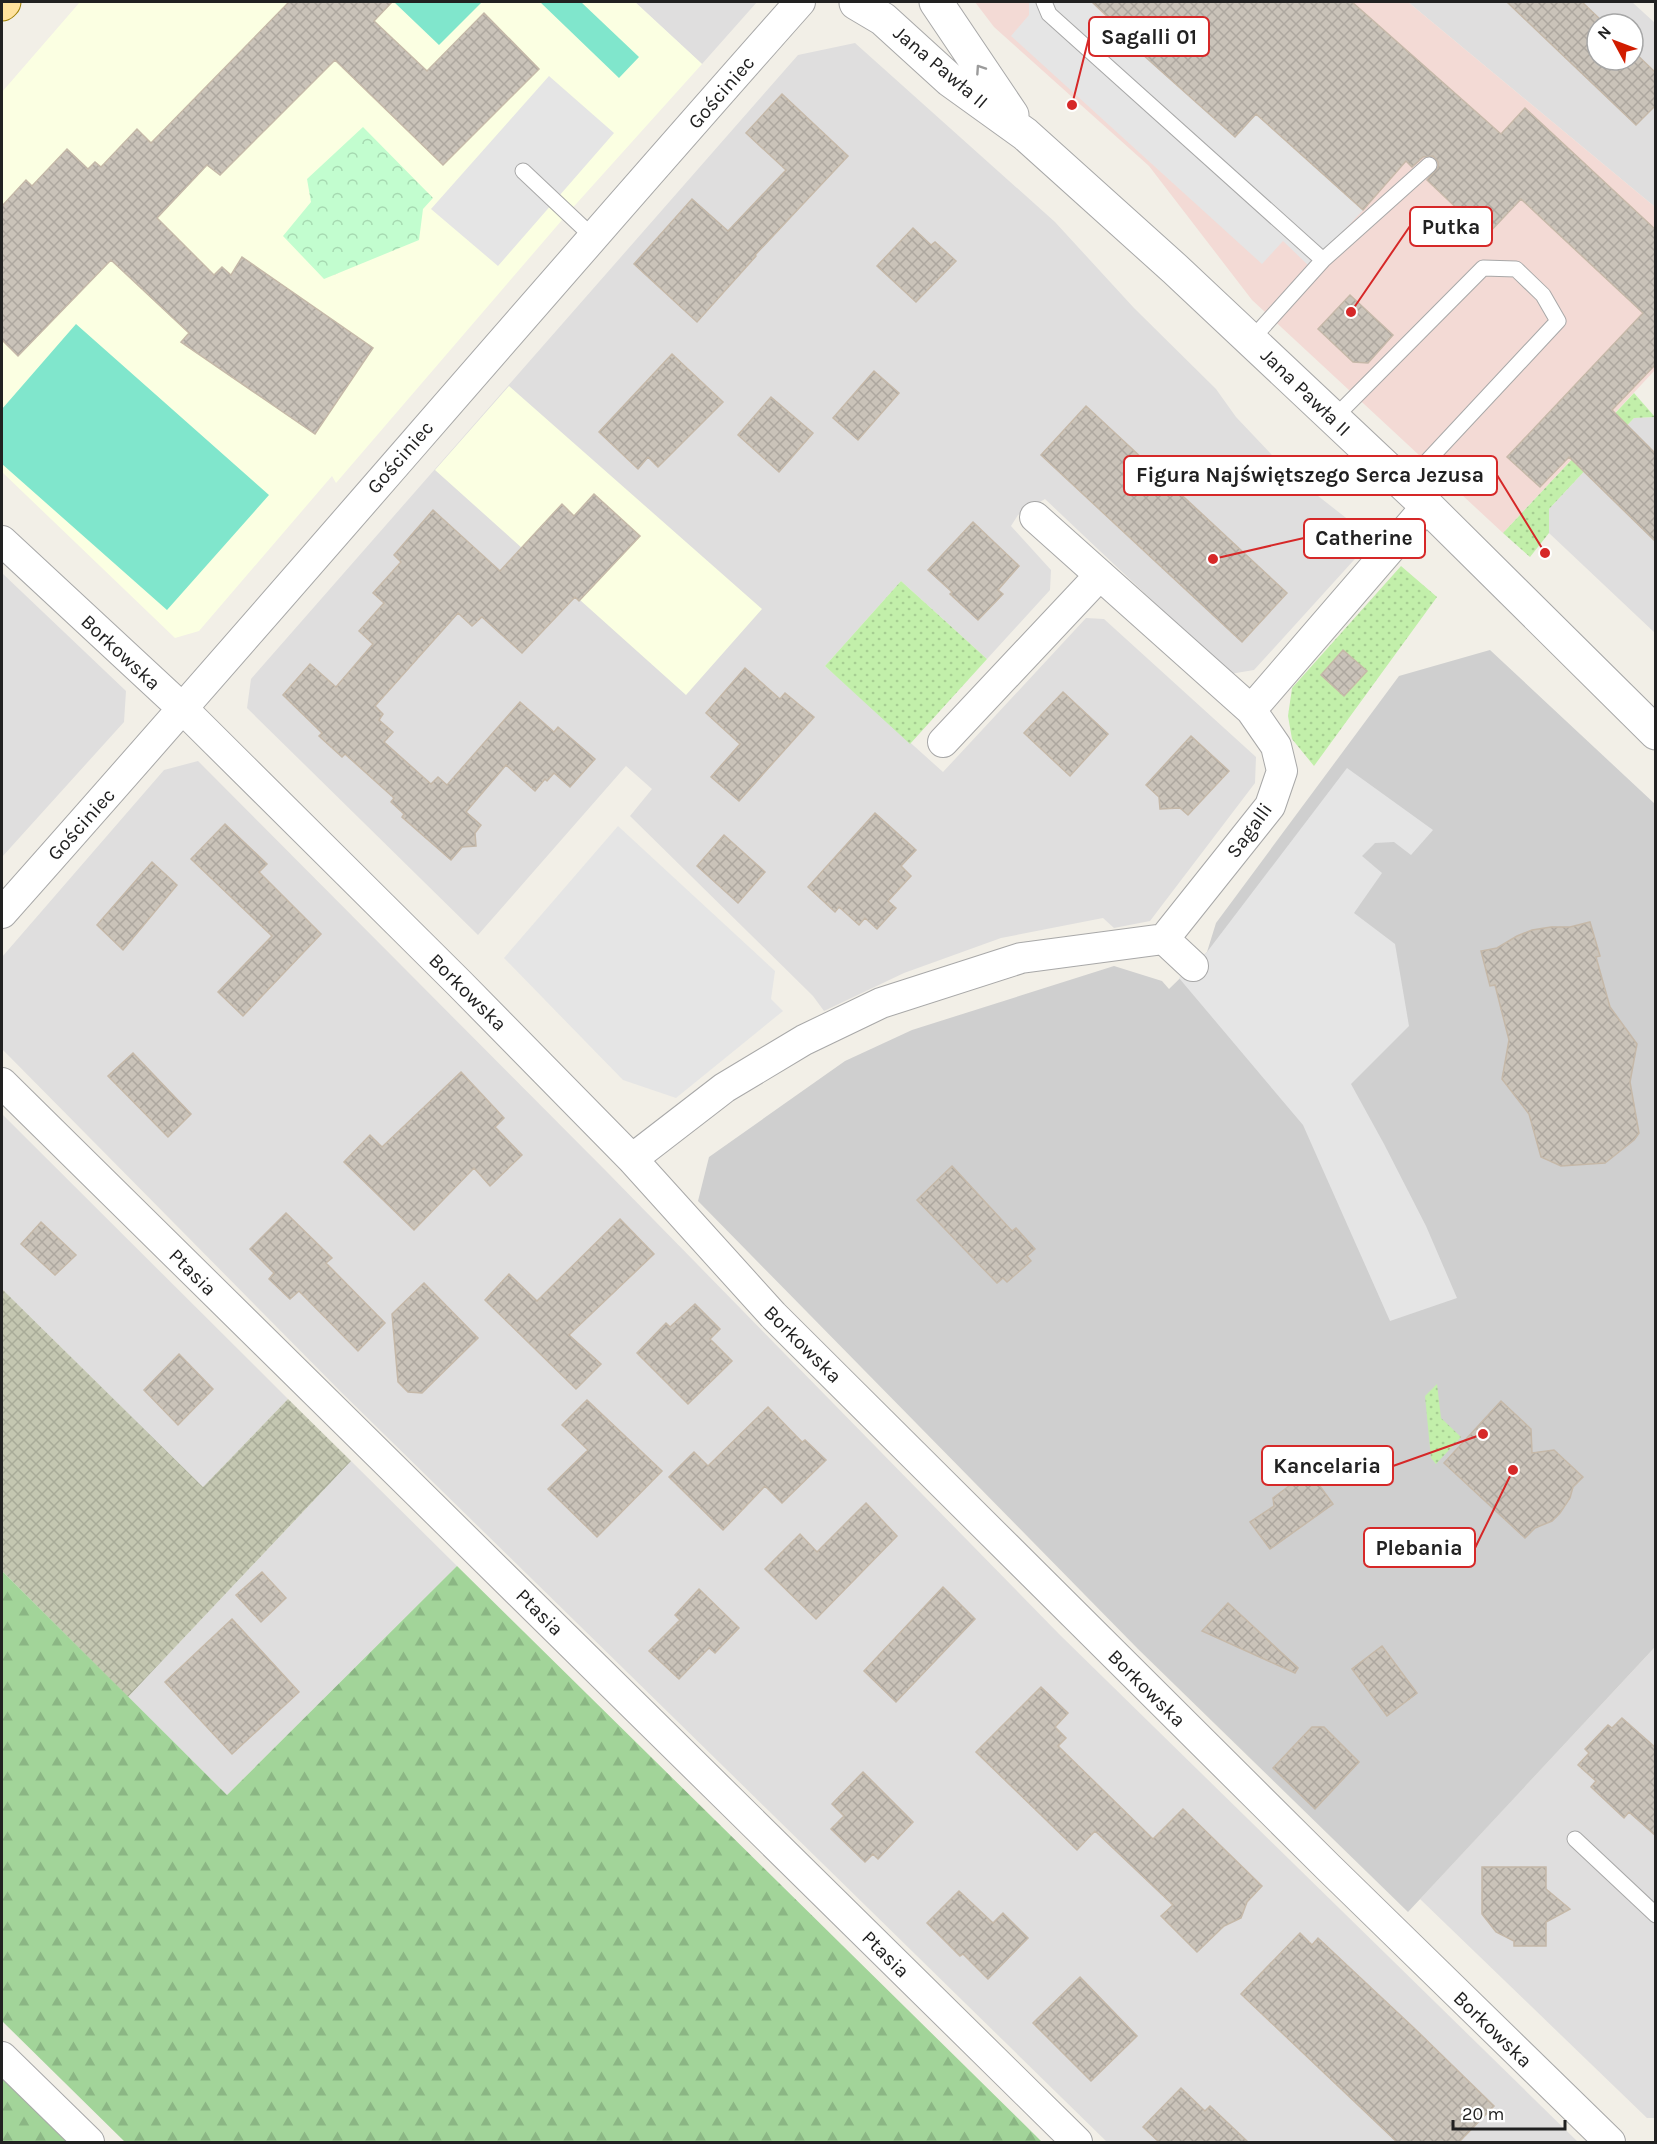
<svg xmlns="http://www.w3.org/2000/svg" width="1657" height="2144" font-family="Karla,sans-serif">
<style>
.residential{fill:#dfdede;fill-rule:evenodd}
.commercial{fill:#f3dad5}
.education{fill:#fbffe2}
.religious{fill:#cfcfcf}
.construction{fill:url(#construction-cross-hatch)}
.grass{fill:url(#grass-dots)}
.forest{fill:url(#forest-firs)}
.park{fill:url(#park-crowns)}
.pitch{fill:#80e6cc}
.parking{fill:#e5e5e5}
.building{fill:url(#building-cross-hatch);stroke:#c5b8a8;stroke-width:1.5}
.lines{fill:none;stroke-linecap:round;stroke-linejoin:round}
.service-casing{stroke:#a8a8a8;stroke-width:17}
.minor-casing{stroke:#a8a8a8;stroke-width:32}
.tertiary-casing{stroke:#a8a8a8;stroke-width:35}
.primary-casing{stroke:#9d7e00;stroke-width:35}
.service{stroke:#fff;stroke-width:15}
.minor{stroke:#fff;stroke-width:30}
.tertiary{stroke:#fff;stroke-width:33}
.primary{stroke:#ffe29e;stroke-width:33}
.oneway{stroke:#9b9b9b}
.labels{text-anchor:middle;stroke-width:4.5;stroke-linejoin:round;paint-order:stroke}
.street-label{font-size:20px;fill:#212121;stroke:#fff}
.leader{fill:none;stroke:#d62828;stroke-width:2}
.callout-dot{fill:#d62828;stroke:#fff;stroke-width:2}
.callout{fill:#fff;stroke:#d62828;stroke-width:2}
.callout-label{font-size:21px;text-anchor:middle;font-weight:bold;fill:#212121}
</style>
<defs>
<pattern id="construction-cross-hatch" width="8" height="8" patternUnits="userSpaceOnUse" patternTransform="scale(1.5)"><rect width="8" height="8" fill="#c4c7b1"/><path d="M0 0l8 8M0 8l8-8" fill="none" stroke="#a8ab98"/></pattern>
<pattern id="grass-dots" width="8" height="8" patternUnits="userSpaceOnUse" patternTransform="scale(1.5)"><rect width="8" height="8" fill="#c2efaa"/><path d="M2 2h.1M6 6h.1" fill="none" stroke="#a6cd92" stroke-width="1.8" stroke-linecap="round"/></pattern>
<pattern id="forest-firs" width="22" height="20" patternUnits="userSpaceOnUse" patternTransform="scale(1.5)"><rect width="22" height="20" fill="#a2d499"/><path d="M5 1l3.5 6h-7zM16 11l3.5 6h-7z" fill="#8bb684"/></pattern>
<pattern id="park-crowns" width="20" height="18" patternUnits="userSpaceOnUse" patternTransform="scale(1.5)"><rect width="20" height="18" fill="#c2fdcf"/><path d="M2 6a3 3 0 1 1 6 0M12 15a3 3 0 1 1 6 0" fill="none" stroke="#a6d9b1"/></pattern>
<pattern id="building-cross-hatch" width="8" height="8" patternUnits="userSpaceOnUse" patternTransform="scale(1.5)"><rect width="8" height="8" fill="#cac3b9"/><path d="M0 0l8 8M0 8l8-8" fill="none" stroke="#ada79f"/></pattern>
</defs>
<rect width="100%" height="100%" fill="#f2efe7"/>
<path class="residential" d="M635,2H757L702,64Z
M1408,2H1632L1655,23V207ZM1597,24H1633V60H1597Z
M855,43L1055,222L1134,308L1216,389L1236,417L1290,474L1373,539L1254,670L1230,674L1045,499L1018,515L1011,526L1051,570L1050,590L987,659L901,581L825,666L943,772L1086,618L1104,619L1256,757L1255,783L1150,921L1114,928L1103,918L1001,938L904,973L824,1011L813,996L630,816L652,789L626,766L478,935L247,708L251,679L798,55Z
M1655,417V633L1549,533V509L1634,418Z
M2,573L126,691L124,722L2,857Z
M198,761L607,1172L1059,1634L1578,2142H1107L342,1393L2,1049V957L164,770Z
M2,1114L288,1399L203,1487L2,1289Z
M351,1461L457,1566L227,1795L128,1697Z
M1655,1647V2118H1647L1420,1899Z"/>
<path class="commercial" d="M975,2H1408L1655,207V370L1503,533L1252,300L1149,166L994,27Z"/>
<path class="education" d="M80,2H635L702,64L568,213L336,483L332,476L199,631L175,638L2,472V92Z
M509,386L762,609L686,695L435,470Z"/>
<path class="religious" d="M1490,650L1655,804V1647L1408,1912L1138,1649L698,1201L709,1157L845,1061L912,1030L1114,966L1162,981L1169,989L1207,952L1216,923L1399,676Z"/>
<path class="construction" d="M2,1289L203,1487L288,1399L351,1461L128,1697L2,1571Z"/>
<path class="grass" d="M1634,393L1655,417L1634,418L1549,509V533L1530,557L1503,533Z
M1401,566L1437,597L1314,766L1292,739L1288,716L1292,688Z
M901,581L987,659L910,744L825,666Z
M1437,1384L1441,1418L1461,1437L1436,1464L1431,1458L1425,1396Z"/>
<path class="forest" d="M457,1566L1035,2135L1042,2142H125L2,2021V1571L227,1795Z
M2,2078L67,2142H2Z"/>
<path class="park" d="M363,127L433,198L423,209L419,240L324,279L283,236L311,202L307,179Z"/>
<path class="pitch" d="M394,2H482L439,45Z
M540,2H581L639,57L619,78Z
M76,324L269,495L167,610L2,464V409Z"/>
<path class="parking" d="M1029,2H1092L1123,37L1235,137L1256,114L1363,210L1310,267L1283,241L1262,264L1011,36L1029,15Z
M549,76L614,133L498,266L431,209Z
M1347,768L1433,830L1411,855L1394,842L1375,843L1362,856L1382,873L1354,913L1395,944L1409,1026L1351,1084L1384,1144L1426,1226L1457,1298L1390,1321L1303,1125L1179,978L1207,952Z
M618,826L775,971L771,999L783,1011L676,1098L623,1080L504,958Z"/>
<path class="building" d="M289,2H392L374,21L427,71L484,13L539,69L443,165L335,60L220,175L207,165L157,218L214,275L222,267L231,275L242,257L373,348L315,434L181,342L189,333L111,260L18,356L2,340V206L26,180L32,186L67,149L88,169L95,162L101,167L137,129L151,143Z
M1092,2H1352L1501,134L1525,108L1656,230V364L1612,410L1656,454V542L1569,457L1540,487L1507,457L1643,313L1521,199L1486,236L1427,180L1438,167V162L1433,156L1423,157L1412,167L1406,161L1363,210L1256,114L1235,137L1123,37L1126,34Z
M1507,2H1582L1605,24H1597V60H1633V51L1656,73V105L1636,125Z
M782,94L848,156L755,255L756,256L697,322L634,264L692,199L728,231L786,170L746,133Z
M913,228L931,245L935,242L956,261L916,302L877,266Z
M1350,295L1393,335L1368,363L1353,362L1318,329Z
M672,354L723,402L658,467L648,457L638,469L599,432Z
M874,371L899,393L858,440L833,418Z
M771,397L813,433L779,472L738,435Z
M1086,406L1287,593L1242,642L1041,455Z
M594,494L640,536L579,601L575,597L522,653L482,617L472,626L458,613L375,706L383,714L379,720L393,732L384,742L431,784L438,777L447,785L520,702L554,732L558,727L595,759L570,787L554,773L547,781L545,779L535,791L506,765L466,812L481,825L475,833L476,846L462,847L451,860L402,817L404,814L391,802L394,798L345,754L342,757L319,736L322,733L283,695L310,664L336,687L373,644L359,631L384,603L373,593L401,562L394,555L433,510L500,571L562,504L574,516Z
M973,522L1019,566L998,590L1003,594L978,620L950,594L952,592L928,570Z
M1343,650L1367,671L1344,696L1321,675Z
M745,668L780,699L785,693L814,717L739,801L711,777L740,744L706,713Z
M1063,692L1108,734L1070,776L1024,733Z
M1191,736L1229,771L1188,815L1180,808L1160,809L1159,797L1146,785Z
M875,813L916,850L901,866L911,876L888,901L896,908L877,929L865,918L859,925L839,907L835,912L808,887Z
M225,824L267,864L259,872L321,934L243,1016L218,992L272,936L191,859Z
M724,835L765,872L738,903L697,866Z
M152,862L177,885L123,950L97,925Z
M1590,922L1600,956L1596,957L1610,1007L1637,1044L1630,1082L1639,1133L1634,1140L1605,1163L1561,1166L1541,1157L1529,1114L1502,1079L1509,1040L1495,985L1490,986L1481,951L1497,948L1517,936L1532,930L1551,927H1570Z
M133,1053L191,1114L168,1137L108,1076Z
M461,1072L504,1118L495,1127L522,1155L490,1186L474,1168L414,1230L344,1162L370,1135L382,1147Z
M952,1166L1012,1231L1016,1228L1035,1249L1027,1256L1031,1261L1007,1282L1003,1278L997,1283L917,1200Z
M286,1213L332,1258L326,1263L385,1323L358,1351L299,1291L290,1299L269,1279L274,1273L250,1249Z
M620,1219L654,1254L569,1335L601,1364L576,1389L485,1300L509,1274L537,1301Z
M41,1222L76,1255L55,1275L21,1244Z
M424,1283L478,1338L422,1393L408,1392L398,1382L392,1314Z
M695,1304L720,1329L710,1339L732,1361L688,1404L637,1353L666,1323L670,1327Z
M179,1354L213,1389L178,1425L144,1390Z
M587,1400L662,1471L597,1537L548,1489L588,1450L562,1425Z
M1501,1401L1531,1429L1532,1453L1554,1450L1583,1477L1573,1487L1570,1498L1560,1513L1552,1521L1535,1528L1525,1538L1444,1463Z
M768,1407L802,1442L805,1440L826,1460L782,1503L765,1486L723,1530L669,1477L694,1452L708,1466Z
M1309,1471L1333,1504L1270,1549L1250,1522L1274,1506L1273,1498Z
M866,1503L897,1536L816,1619L765,1569L800,1534L817,1552Z
M262,1572L286,1598L261,1622L236,1595Z
M943,1587L975,1619L896,1702L864,1671Z
M699,1589L739,1628L715,1653L709,1648L679,1679L649,1651L680,1620L675,1615Z
M1228,1603L1298,1668L1295,1673L1202,1631Z
M232,1619L299,1692L232,1754L165,1682Z
M1382,1646L1417,1693L1387,1716L1352,1669Z
M1041,1687L1068,1713L1055,1727L1066,1738L1058,1746L1153,1839L1183,1809L1262,1886L1247,1902L1241,1918L1224,1926L1197,1952L1161,1916L1173,1905L1095,1831L1077,1850L976,1752Z
M1622,1718L1656,1748V1836L1629,1812L1624,1818L1591,1787L1596,1781L1578,1765L1589,1753L1585,1749L1608,1725L1612,1728Z
M1312,1727H1324L1359,1762L1315,1809L1273,1768Z
M863,1772L913,1822L878,1859L873,1854L865,1862L831,1829L844,1816L832,1804Z
M1482,1867H1546V1889L1570,1909L1546,1922V1946H1514V1941L1496,1932L1482,1914Z
M959,1891L993,1923L1003,1913L1028,1938L988,1979L963,1954L960,1956L927,1923Z
M1300,1933L1312,1945L1318,1938L1414,2028L1494,2106L1459,2142H1397L1241,1994Z
M1080,1977L1137,2036L1091,2081L1033,2023Z
M1181,2088L1205,2111L1210,2106L1248,2142H1159L1143,2127Z"/>
<g class="lines">
<defs>
<path id="service" d="M1044,2L1049,14L1323,260
M523,171L594,238
M1251,340L1323,260L1429,165
M1334,418L1483,268L1516,269L1543,295L1558,321L1405,485
M1575,1839L1656,1915"/>
<path id="minor" d="M1035,517L1251,710L1427,506
M2,541L183,709L459,983L632,1159L773,1315L1328,1867L1610,2142
M943,742L1100,575
M2,913C270,612 532,304 800,2
M1164,939L1270,806L1282,771L1276,746L1251,710
M2,1083L1077,2142
M632,1159L724,1088L804,1040L881,1003L1021,958L1164,939L1193,966
M2,2057L89,2142"/>
<path id="tertiary" d="M936,2L1012,115
M856,3L883,19L950,80L1025,134L1175,269L1427,506L1656,733"/>
<path id="primary" d="M2,4L4,2"/>
</defs>
<use href="#service" class="service-casing"/>
<use href="#minor" class="minor-casing"/>
<use href="#tertiary" class="tertiary-casing"/>
<use href="#primary" class="primary-casing"/>
<use href="#service" class="service"/>
<use href="#minor" class="minor"/>
<use href="#tertiary" class="tertiary"/>
<use href="#primary" class="primary"/>
</g>
<defs><path id="oneway-chevron" d="M-2-3.5L2.5 0L-2 3.5" fill="none" stroke-width="1.6" stroke-linecap="round" stroke-linejoin="round" transform="scale(1.5)"/></defs>
<use class="oneway" href="#oneway-chevron" transform="translate(980 69) rotate(-124)"/>
<g class="labels">
<g class="street-label">
<text transform="translate(941 67) rotate(40)" y="7">Jana Pawła II</text>
<text transform="translate(721 92) rotate(-49)" y="7">Gościniec</text>
<text transform="translate(1306 392) rotate(44)" y="7">Jana Pawła II</text>
<text transform="translate(400 457) rotate(-49)" y="7">Gościniec</text>
<text transform="translate(121 652) rotate(43)" y="7">Borkowska</text>
<text transform="translate(81 824) rotate(-48)" y="7">Gościniec</text>
<text transform="translate(1249 830) rotate(-54)" y="7">Sagalli</text>
<text transform="translate(468 992) rotate(45)" y="7">Borkowska</text>
<text transform="translate(193 1272) rotate(45)" y="7">Ptasia</text>
<text transform="translate(803 1344) rotate(45)" y="7">Borkowska</text>
<text transform="translate(540 1612) rotate(45)" y="7">Ptasia</text>
<text transform="translate(1147 1688) rotate(45)" y="7">Borkowska</text>
<text transform="translate(886 1954) rotate(45)" y="7">Ptasia</text>
<text transform="translate(1493 2029) rotate(44)" y="7">Borkowska</text>
</g>
</g>
<path class="leader" d="M1072 105L1089 37M1351 312L1410 226M1545 553L1497 475M1213 559L1304 538M1483 1434L1393 1466M1513 1470L1475 1548"/>
<g class="callout-dot">
<circle cx="1072" cy="105" r="6"/>
<circle cx="1351" cy="312" r="6"/>
<circle cx="1545" cy="553" r="6"/>
<circle cx="1213" cy="559" r="6"/>
<circle cx="1483" cy="1434" r="6"/>
<circle cx="1513" cy="1470" r="6"/>
</g>
<g class="callout">
<rect x="1089" y="17" width="120" height="39" rx="6"/>
<rect x="1410" y="207" width="82" height="39" rx="6"/>
<rect x="1124" y="456" width="373" height="39" rx="6"/>
<rect x="1304" y="519" width="121" height="39" rx="6"/>
<rect x="1262" y="1446" width="131" height="39" rx="6"/>
<rect x="1364" y="1528" width="111" height="39" rx="6"/>
</g>
<g class="callout-label">
<text x="1149" y="44">Sagalli 01</text>
<text x="1451" y="234">Putka</text>
<text x="1310" y="482">Figura Najświętszego Serca Jezusa</text>
<text x="1364" y="545">Catherine</text>
<text x="1327" y="1473">Kancelaria</text>
<text x="1419" y="1555">Plebania</text>
</g>
<rect width="1657" height="2144" fill="none" stroke="#212121" stroke-width="6"/>
<g transform="translate(1615 42) rotate(311)"><circle r="28" fill="#ffffff" stroke="#a6a6a6" stroke-width="1.5"/>
<path d="M0-4.5L10 22L0 15L-10 22Z" fill="#d11c00"/>
<text y="-9" font-size="16" font-weight="bold" text-anchor="middle" fill="#212121">N</text>
</g>
<path d="M1453 2120v9h112v-9" fill="none" stroke="#212121" stroke-width="3"/>
<text x="1462" y="2120" font-size="18" fill="#212121" stroke="#ffffff" stroke-width="4.5" paint-order="stroke">20 m</text>
</svg>
